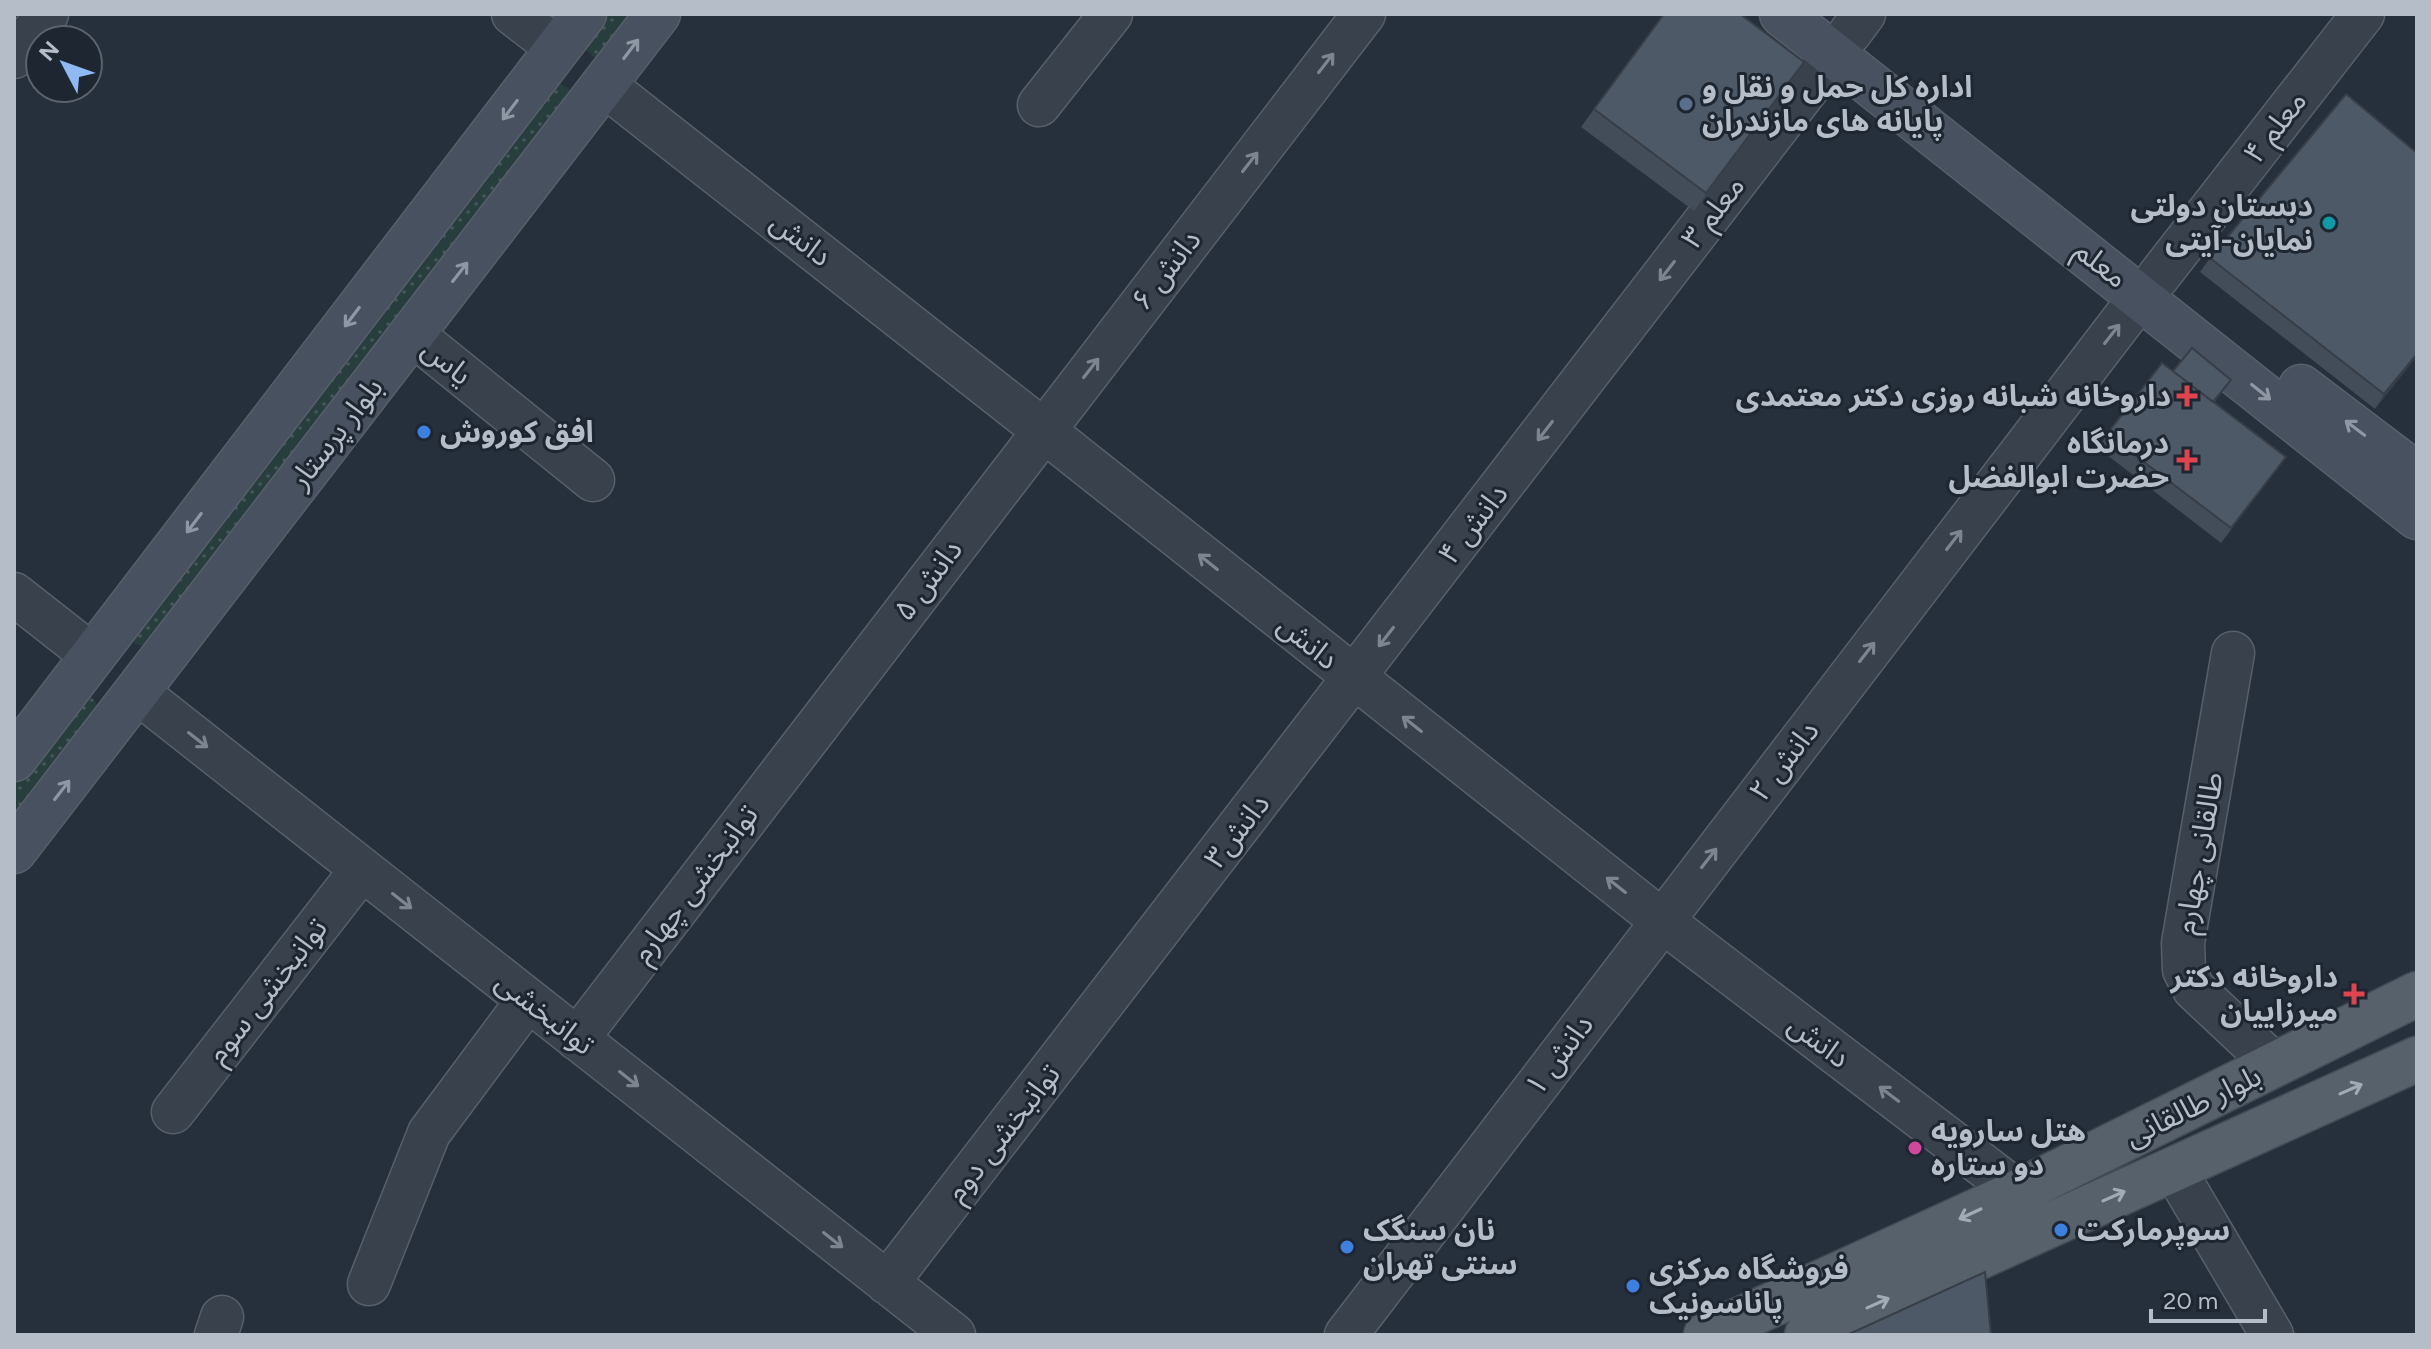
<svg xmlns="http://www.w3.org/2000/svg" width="2431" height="1349" font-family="Figtree,'Noto Sans Arabic',sans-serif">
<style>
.grass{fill:url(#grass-dots)}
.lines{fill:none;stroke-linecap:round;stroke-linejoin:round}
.street-casing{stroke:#57606a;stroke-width:45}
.secondary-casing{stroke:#57606a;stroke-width:47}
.primary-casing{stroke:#424b55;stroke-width:47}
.street{stroke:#39424c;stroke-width:42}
.secondary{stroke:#47515f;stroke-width:44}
.primary{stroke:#57616c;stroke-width:44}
.wall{fill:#434d59}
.shaded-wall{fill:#373e48}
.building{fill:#4e5967;stroke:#373e48;stroke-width:2}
.oneway{stroke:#8e97a3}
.oneway2{stroke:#7d8690}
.oneway3{stroke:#a1abb6}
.service-dot{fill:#5c6f8a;stroke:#1e2731;stroke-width:3}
.culture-dot{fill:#0f9aa8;stroke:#1e2731;stroke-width:3}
.health-dot{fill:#e0444e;stroke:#1e2731;stroke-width:3}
.shop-dot{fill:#3f7fe0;stroke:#1e2731;stroke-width:3}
.hotel-dot{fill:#d1479c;stroke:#1e2731;stroke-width:3}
.labels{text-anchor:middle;stroke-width:6;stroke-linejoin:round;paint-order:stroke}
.poi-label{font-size:30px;font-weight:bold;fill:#b4bdc8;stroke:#1e2731;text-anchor:start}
.street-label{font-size:30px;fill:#b4bdc8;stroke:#1e2731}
</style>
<defs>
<pattern id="grass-dots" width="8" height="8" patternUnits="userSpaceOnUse" patternTransform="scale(2)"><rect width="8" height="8" fill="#283d3e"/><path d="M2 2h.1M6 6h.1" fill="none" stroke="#455758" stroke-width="1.8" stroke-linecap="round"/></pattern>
</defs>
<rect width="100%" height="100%" fill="#25303c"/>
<path class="grass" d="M596,14H643L607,60L595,58L582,47Z
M550,79L568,88L578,97L153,648L135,644L127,629Z
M81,694L93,699L100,710L14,841V770Z"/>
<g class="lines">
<defs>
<path id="street" d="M513,14L557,48
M1850,33L1864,14
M14,57L47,14
M604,85L1043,430L1661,920L2018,1192
M1039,105L1111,14
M2158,277L2363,14
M412,334L593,480
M14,594L93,656
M2233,653L2183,943L2184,970L2194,989L2275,1065
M137,692L954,1335
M577,1039L1364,14
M173,1112L362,869
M2174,1169L2272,1335
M887,1283L1834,54
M369,1284L429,1133L528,1000
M216,1335L222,1317
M1346,1335L2141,296"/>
<path id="secondary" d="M1782,14L2417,517
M2301,387L2417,475
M14,759L584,14
M14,851L658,14"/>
<path id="primary" d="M1706,1335L2018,1192L2417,994
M1807,1335L2417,1059"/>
</defs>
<use href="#street" class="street-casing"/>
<use href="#secondary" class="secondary-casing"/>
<use href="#primary" class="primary-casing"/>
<use href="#street" class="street"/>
<use href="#secondary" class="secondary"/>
<use href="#primary" class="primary"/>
</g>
<path class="wall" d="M1804,62L1694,211L1581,127L1594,109Z
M2210,258L2417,356L2375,409L2200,272Z
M2173,371L2231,380L2214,403L2286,457L2221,543L2098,448L2107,434Z"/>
<path class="shaded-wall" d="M2417,354V356L2375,409L2384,394Z"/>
<path class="building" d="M1664,14H1740L1804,62L1706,193L1594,109Z
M2346,94L2417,153V354L2384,394L2210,258Z
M2192,348L2231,380L2213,402L2173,371Z
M2162,363L2286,457L2231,528L2107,434Z
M1985,1272L1991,1335H1847Z"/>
<defs><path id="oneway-shaft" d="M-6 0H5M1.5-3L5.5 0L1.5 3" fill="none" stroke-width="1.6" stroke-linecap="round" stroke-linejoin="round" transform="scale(2)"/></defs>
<g class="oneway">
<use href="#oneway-shaft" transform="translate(631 49) rotate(-53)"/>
<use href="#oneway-shaft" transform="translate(510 110) rotate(127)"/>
<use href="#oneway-shaft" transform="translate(460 272) rotate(-52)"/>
<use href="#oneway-shaft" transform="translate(352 317) rotate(127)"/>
<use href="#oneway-shaft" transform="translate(2261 392) rotate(39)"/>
<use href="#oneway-shaft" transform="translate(2355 428) rotate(-143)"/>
<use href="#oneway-shaft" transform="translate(194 523) rotate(127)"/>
<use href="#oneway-shaft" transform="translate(62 790) rotate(-52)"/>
</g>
<g class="oneway2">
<use href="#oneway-shaft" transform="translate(1326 63) rotate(-52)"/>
<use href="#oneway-shaft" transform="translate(1250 162) rotate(-52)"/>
<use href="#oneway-shaft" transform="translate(1667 271) rotate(128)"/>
<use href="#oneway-shaft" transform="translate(2112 334) rotate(-52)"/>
<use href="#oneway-shaft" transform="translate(1091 368) rotate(-52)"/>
<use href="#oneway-shaft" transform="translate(1545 431) rotate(128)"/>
<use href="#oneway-shaft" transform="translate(1954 540) rotate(-52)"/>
<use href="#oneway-shaft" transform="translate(1208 562) rotate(-141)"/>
<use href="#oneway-shaft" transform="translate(1386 637) rotate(128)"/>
<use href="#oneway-shaft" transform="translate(1867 652) rotate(-52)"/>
<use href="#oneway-shaft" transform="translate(1412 724) rotate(-142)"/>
<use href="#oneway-shaft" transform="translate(198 740) rotate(38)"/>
<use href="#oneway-shaft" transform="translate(1709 858) rotate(-52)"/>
<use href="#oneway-shaft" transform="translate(1616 885) rotate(-142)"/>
<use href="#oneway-shaft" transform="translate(402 901) rotate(38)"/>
<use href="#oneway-shaft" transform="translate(629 1079) rotate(38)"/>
<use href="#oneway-shaft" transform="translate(1889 1094) rotate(-143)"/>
<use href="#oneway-shaft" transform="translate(833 1240) rotate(38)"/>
</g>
<g class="oneway3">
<use href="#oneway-shaft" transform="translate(2351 1089) rotate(-24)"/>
<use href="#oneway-shaft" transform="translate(2114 1196) rotate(-24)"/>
<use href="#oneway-shaft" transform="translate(1970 1214) rotate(155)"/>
<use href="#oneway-shaft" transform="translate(1878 1303) rotate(-24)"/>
</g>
<circle class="service-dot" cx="1686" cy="104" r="8"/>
<circle class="culture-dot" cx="2329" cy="223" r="8"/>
<g class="health-dot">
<path d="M2183 384h8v8h8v8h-8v8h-8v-8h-8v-8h8z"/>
<path d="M2183 448h8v8h8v8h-8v8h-8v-8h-8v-8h8z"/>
<path d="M2350 982h8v8h8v8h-8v8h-8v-8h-8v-8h8z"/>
</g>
<g class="shop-dot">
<circle cx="424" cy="432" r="8"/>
<circle cx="2061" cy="1230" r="8"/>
<circle cx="1347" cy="1247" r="8"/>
<circle cx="1633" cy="1286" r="8"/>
</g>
<circle class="hotel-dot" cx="1915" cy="1148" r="8"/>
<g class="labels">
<g class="poi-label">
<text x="1702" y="97">اداره کل حمل و نقل و<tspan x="1702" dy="34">پایانه های مازندران</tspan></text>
<text x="2313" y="216" text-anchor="end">دبستان دولتی<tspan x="2313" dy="34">نمایان-آیتی</tspan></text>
<text x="2171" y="406" text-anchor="end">داروخانه شبانه روزی دکتر معتمدی</text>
<text x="440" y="442">افق کوروش</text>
<text x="2169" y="453" text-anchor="end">درمانگاه<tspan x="2169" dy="34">حضرت ابوالفضل</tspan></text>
<text x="2338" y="987" text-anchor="end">داروخانه دکتر<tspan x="2338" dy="34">میرزاییان</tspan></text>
<text x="1931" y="1141">هتل سارویه<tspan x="1931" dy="34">دو ستاره</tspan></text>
<text x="1363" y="1240">نان سنگک<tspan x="1363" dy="34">سنتی تهران</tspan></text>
<text x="2077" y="1240">سوپرمارکت</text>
<text x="1649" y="1279">فروشگاه مرکزی<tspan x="1649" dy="34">پاناسونیک</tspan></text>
</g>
<g class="street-label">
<text transform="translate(2275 127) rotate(-52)" y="10">معلم ۴</text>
<text transform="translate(1713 212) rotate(-52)" y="10">معلم ۳</text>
<text transform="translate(801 239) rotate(38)" y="10">دانش</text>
<text transform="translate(2101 264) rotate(38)" y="10">معلم</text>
<text transform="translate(1166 270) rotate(-52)" y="10">دانش ۶</text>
<text transform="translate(447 362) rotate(39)" y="10">یاس</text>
<text transform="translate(336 433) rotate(-52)" y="10">بلوار پرستار</text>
<text transform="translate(1473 524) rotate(-52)" y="10">دانش ۴</text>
<text transform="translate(928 580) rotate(-53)" y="10">دانش ۵</text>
<text transform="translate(1308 642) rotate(39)" y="10">دانش</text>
<text transform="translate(1784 761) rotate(-52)" y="10">دانش ٢</text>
<text transform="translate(1237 831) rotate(-52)" y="10">دانش٣</text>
<text transform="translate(2199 853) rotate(-80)" y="10">طالقانی چهارم</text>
<text transform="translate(695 884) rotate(-53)" y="10">توانبخشی چهارم</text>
<text transform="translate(267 991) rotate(-52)" y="10">توانبخشی سوم</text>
<text transform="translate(545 1013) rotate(38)" y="10">توانبخشی</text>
<text transform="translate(1819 1041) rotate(37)" y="10">دانش</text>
<text transform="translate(1559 1055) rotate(-53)" y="10">دانش ١</text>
<text transform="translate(2193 1106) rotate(-26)" y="10">بلوار طالقانی</text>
<text transform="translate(1003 1133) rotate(-52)" y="10">توانبخشی دوم</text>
</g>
</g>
<rect width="2431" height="1349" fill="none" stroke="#b4bdc8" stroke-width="32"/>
<g transform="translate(64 64) rotate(311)"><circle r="38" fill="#1e2731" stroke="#5a636d" stroke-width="2"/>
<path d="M0-6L14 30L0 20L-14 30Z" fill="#8eb9f3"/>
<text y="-12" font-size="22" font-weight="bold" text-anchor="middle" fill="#b4bdc8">N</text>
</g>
<path d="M2151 1309v12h114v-12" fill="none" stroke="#b4bdc8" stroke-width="4"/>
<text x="2163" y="1309" font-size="24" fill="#b4bdc8" stroke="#1e2731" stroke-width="6" paint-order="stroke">20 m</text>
</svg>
